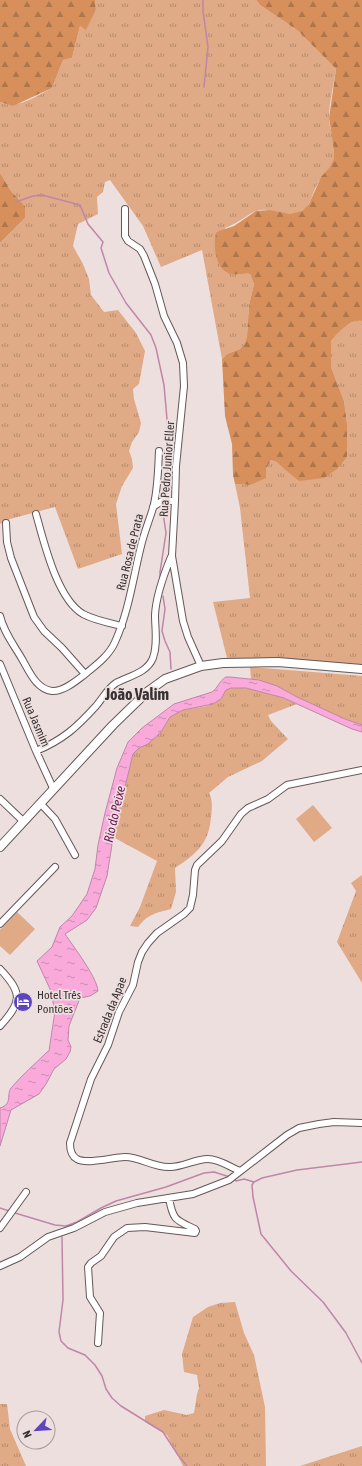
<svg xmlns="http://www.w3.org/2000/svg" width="362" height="1466" font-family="'Asap Condensed',sans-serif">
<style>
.grass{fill:url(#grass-tufts)}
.forest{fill:url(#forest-firs)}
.garden{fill:#dfaa85}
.water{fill:url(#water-ripples);stroke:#bf86a8}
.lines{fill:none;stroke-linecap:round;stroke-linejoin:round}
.stream{stroke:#bf86a8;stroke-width:1.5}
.minor-casing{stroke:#655858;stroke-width:8}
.major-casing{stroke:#655858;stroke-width:10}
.minor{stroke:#fff;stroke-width:6}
.major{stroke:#fff;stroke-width:8}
.labels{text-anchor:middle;stroke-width:3.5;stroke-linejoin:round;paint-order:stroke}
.street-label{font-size:12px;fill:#383232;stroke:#eedfdf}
.poi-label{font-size:12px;fill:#383232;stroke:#eedfdf;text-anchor:start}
.water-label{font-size:13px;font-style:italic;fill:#701656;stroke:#eedfdf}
.district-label{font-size:16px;font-weight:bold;fill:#383232;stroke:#eedfdf}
</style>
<defs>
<pattern id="grass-tufts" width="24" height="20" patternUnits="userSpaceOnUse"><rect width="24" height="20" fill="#dfaa85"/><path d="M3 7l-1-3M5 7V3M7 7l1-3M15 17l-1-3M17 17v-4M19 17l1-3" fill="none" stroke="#b68b6d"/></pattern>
<pattern id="forest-firs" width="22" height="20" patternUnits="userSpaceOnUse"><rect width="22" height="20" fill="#d7905b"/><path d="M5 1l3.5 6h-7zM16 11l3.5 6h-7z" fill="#af764c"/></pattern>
<pattern id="water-ripples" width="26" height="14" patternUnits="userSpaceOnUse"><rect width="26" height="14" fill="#f9aada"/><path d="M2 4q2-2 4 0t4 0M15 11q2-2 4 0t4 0" fill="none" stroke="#cb8bb1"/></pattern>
</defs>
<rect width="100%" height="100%" fill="#eedfdf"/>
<path class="grass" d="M95,0H256L260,5L297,30L336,69C334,83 329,103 329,117C329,131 338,146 334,160C331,170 321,175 317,185C312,193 311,206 302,211C288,219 274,208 260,210C251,211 238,224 225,228L239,274H250L254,284L249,305L247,336L245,343L240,349L227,354L222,359L202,250L161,267L143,226L110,180L105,182L103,192L97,197L98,214L78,224L73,246L83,264L89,279L91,295L104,312L118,310L136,333L145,351L139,384L133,389L134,399L141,423L139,432L132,442L129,451L132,459L133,468L122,486L116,504L122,554L78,569L55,507L10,519L0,524V243L25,218V206L11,191L0,173V102C18,110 36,96 52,88L63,60L72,58L80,26L86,29L96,10Z
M358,320L362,321V666L227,658L213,602L250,598L240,508L235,484L250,485L266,469L271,460C278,462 281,467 287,470C319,487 323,478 347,457V423L344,401L331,367V341L344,326Z
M250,667L362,676V725L345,719L297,697L277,686L251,679Z
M231,688C253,686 278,695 297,704L268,715L271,721L288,739L262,761L228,777L209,793C213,800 212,809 211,817C209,844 196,854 175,868L176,892L171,909C156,913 148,914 138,927L130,926L140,907L157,861L113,837L133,754L139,748L148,744L161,732L170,717L183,710L207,706L221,699L226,690Z
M362,875V983L337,942L356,891L351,883Z
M235,1302L244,1333L254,1355L265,1407L266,1466H183L167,1435L145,1422V1416L164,1410L187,1415L194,1413L197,1394L199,1388L197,1375L184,1372L182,1354L193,1317L208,1307L220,1303Z
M0,1404H7L10,1429L26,1466H0Z
M362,1446V1466H300Z"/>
<path class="forest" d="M0,0H95L96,10L86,30L80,26L72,58L63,60L52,88L13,106L0,102Z
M256,0H362V321C349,319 339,332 331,341V367L344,401L347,423V457L337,469L324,478L299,481L276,462L271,460L266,469V478L250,485L235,484L233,475L232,444L225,416L222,359L227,354L240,349L245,343L247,336L249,305L254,284L250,274C244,273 237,275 231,274C215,270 213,246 216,233L219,231L234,226L256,211L270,210L290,214L302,211L309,204L321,177L330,167L334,159V150L329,118L336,69L297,30L260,5Z
M0,173L11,191L25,206V218L0,243Z"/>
<path class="garden" d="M313,805L332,828L314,842L296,819Z
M17,912L35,929L10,955L0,946V930Z"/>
<path class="water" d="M226,677H230L259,680L277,686L297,697L345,719L362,725V732L352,729L284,698L246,688H231L226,690L221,699L213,704L183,710L170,717L161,732L148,744L139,748L133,754L114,832L107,876L96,908L87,920L65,934C73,946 97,977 98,991L90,996L80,998L69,1026L68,1040L71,1047L70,1052L66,1059L54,1069L46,1084L39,1094L11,1110L0,1146V1108C13,1104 6,1095 11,1088C22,1075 35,1064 47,1052L49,1051L55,1011L50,989L37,961L52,947L60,927L72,916L87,894L95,869L98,845L105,813L117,768L128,742L142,728L174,704L212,692C218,688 219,681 226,677Z"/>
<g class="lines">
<path class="stream" d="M203,0V11L208,47L204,87
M16,202L33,196L42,195L80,205L88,224L103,242L101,248L109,273L126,303L151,335L156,348L164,385L169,442V465L163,497
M160,577V572L166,533L162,506
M163,596L165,609L162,631L165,641L170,652L171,669
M362,1162L297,1170L262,1178L254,1182L252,1185L253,1197L261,1234L291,1271L323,1302L346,1333L362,1363
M233,1179L236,1181L244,1179L254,1182
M0,1208L9,1211
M15,1213L55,1225L66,1226L77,1222L101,1208L116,1201L166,1187L204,1173L214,1172L230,1177
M62,1237L63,1300L59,1332L61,1341L68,1348L85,1355L95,1365L102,1376L106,1389L112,1398L121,1406L163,1432L178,1455L187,1466"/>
<defs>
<path id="minor" d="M125,209V236L128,241L140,249L144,256L155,284L164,316L177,343L183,363L184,386L176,466L175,501L172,556L183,621L188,637L201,666
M153,507L162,501H175
M36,514C44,542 57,599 83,614C94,620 109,623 122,626
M6,523L7,542L11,558L34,617L44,631L62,648L85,674
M0,616C4,633 14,645 22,659C29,671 36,689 52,691C63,692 76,681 84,675C95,666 109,656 115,642C129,611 133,578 141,546C144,533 149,521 153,508C158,490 158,470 159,451
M0,664L36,751L53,788
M36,751C63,740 77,727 96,706C102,699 108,688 116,683C129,676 147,673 153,658C158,644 155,629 155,615C156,596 164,574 171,557
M0,799L23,821
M40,803L55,819L75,855
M0,924L55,867
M0,969C23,993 22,1002 0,1026
M240,1171C230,1167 219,1159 208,1159C195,1159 183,1167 170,1167C154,1168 141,1157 125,1157C113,1157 87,1165 77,1159C71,1156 70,1149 70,1143L91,1079L108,1045L119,1012L133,985L138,962L142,952L148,943L157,933L184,914L190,908L193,895L195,870L197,865L222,841L241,814L248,808L268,799L287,785L362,770
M0,1228L26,1192
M0,1266L20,1257L48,1237L74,1228L105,1212L137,1203L193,1194L229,1180L287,1135L299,1128L319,1124L334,1122L362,1123
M98,1343L100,1313L90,1297L88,1267L91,1263L101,1256L114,1237L127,1228L145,1227L195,1233L196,1231L195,1229C176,1220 173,1221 169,1198"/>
<path id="major" d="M0,847L113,725L147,692L165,679L201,666L223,663L278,662L362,669"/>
</defs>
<use href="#minor" class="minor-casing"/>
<use href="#major" class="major-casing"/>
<use href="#minor" class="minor"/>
<use href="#major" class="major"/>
</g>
<defs>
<symbol id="hotel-disc" viewBox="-11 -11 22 22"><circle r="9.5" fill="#5d45bd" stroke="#eedfdf"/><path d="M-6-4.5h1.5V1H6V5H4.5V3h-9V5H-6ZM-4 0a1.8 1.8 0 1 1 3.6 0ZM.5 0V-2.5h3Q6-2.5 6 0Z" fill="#fff"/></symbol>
</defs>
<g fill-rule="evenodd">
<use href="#hotel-disc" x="12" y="991" width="22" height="22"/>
</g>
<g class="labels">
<g class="street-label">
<text transform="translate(167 469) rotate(-86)" y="4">Rua Pedro Junior Eller</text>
<text transform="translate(130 552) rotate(-76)" y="4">Rua Rosa de Prata</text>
<text transform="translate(36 722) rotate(67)" y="4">Rua Jasmim</text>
<text transform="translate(110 1010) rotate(-68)" y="4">Estrada da Apae</text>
</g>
<g class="poi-label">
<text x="37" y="999">Hotel Três<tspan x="37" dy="14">Pontões</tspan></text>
</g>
<g class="water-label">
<text transform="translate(114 814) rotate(-77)" y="5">Rio do Peixe</text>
</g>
<g class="district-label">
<text x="137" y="700">João Valim</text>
</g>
</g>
<g transform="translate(36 1430) rotate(245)"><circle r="19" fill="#eedfdf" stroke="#a59a9a"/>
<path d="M0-3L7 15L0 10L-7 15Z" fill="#5d45bd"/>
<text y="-6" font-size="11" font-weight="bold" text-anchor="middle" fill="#383232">N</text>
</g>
</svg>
